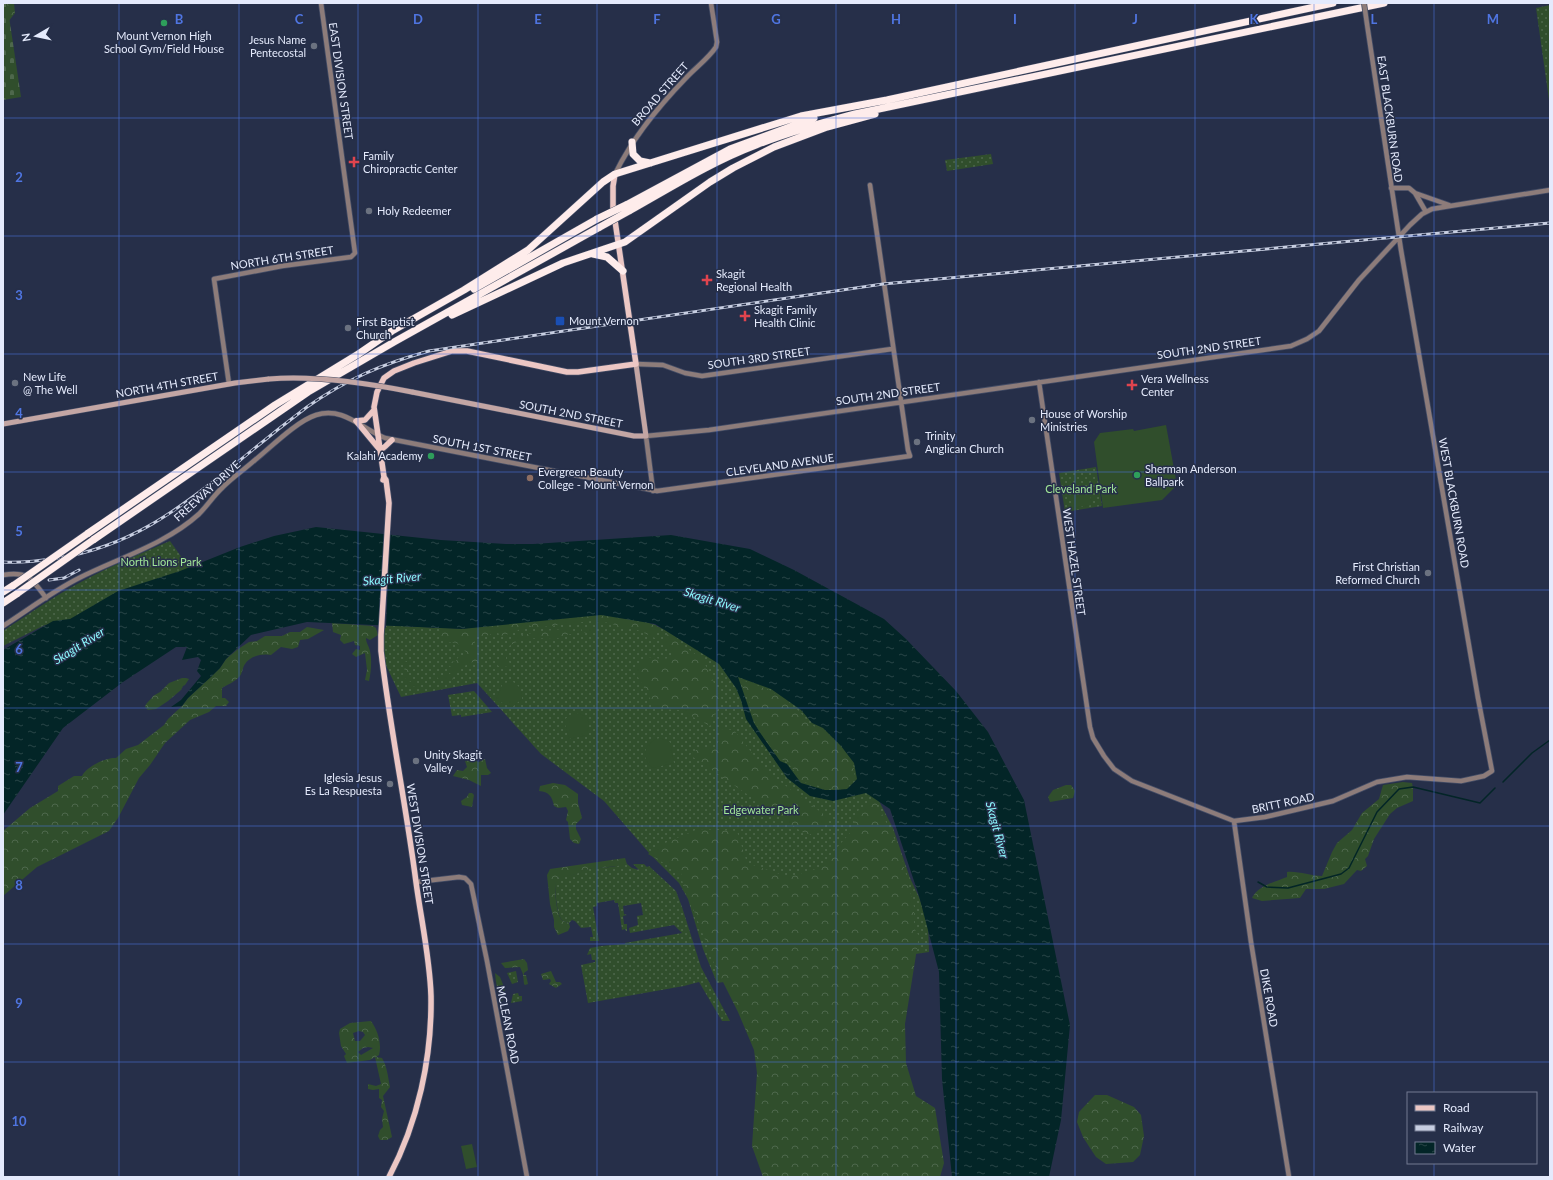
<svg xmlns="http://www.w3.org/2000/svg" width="1553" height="1180" font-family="Lato,sans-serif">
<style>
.grass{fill:url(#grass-dots)}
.forest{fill:url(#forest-crowns);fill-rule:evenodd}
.cemetery{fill:url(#cemetery-stones)}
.garden{fill:#304e2c}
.water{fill:url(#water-ripples);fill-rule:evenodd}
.pier{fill:#262f49}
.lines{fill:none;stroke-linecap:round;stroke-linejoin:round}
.stream{stroke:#032527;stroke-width:1.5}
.tertiary-casing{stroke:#444d66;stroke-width:6}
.secondary-casing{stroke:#444d66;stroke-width:6}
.primary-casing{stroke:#444d66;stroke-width:7}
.motorway-casing{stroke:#444d66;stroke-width:8}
.tertiary{stroke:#8d7c7a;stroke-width:4.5}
.secondary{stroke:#c3a6a4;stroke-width:5}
.primary{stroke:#ecc7c4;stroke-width:5.5}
.motorway{stroke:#feeceb;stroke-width:7}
.rail-casing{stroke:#c7cee1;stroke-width:3}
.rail{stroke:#262f49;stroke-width:1.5;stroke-dasharray:4.5;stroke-linecap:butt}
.tertiary-bridge-casing{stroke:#444d66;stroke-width:6;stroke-linecap:butt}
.secondary-bridge-casing{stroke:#444d66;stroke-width:6;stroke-linecap:butt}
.motorway-bridge-casing{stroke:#444d66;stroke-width:8;stroke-linecap:butt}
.tertiary-bridge{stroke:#8d7c7a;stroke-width:4.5}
.secondary-bridge{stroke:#c3a6a4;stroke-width:5}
.motorway-bridge{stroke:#feeceb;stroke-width:7}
.grid{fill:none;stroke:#4f75e1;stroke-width:1;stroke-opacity:0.55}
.leisure-dot{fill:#2e9e5b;stroke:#262f49;stroke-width:1.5}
.worship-dot{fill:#6b7280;stroke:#262f49;stroke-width:1.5}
.health-dot{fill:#e0444e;stroke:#262f49;stroke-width:1.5}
.transit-dot{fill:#1a4fb4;stroke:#262f49;stroke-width:1.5}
.education-dot{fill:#8d6e63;stroke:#262f49;stroke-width:1.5}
.labels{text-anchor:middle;stroke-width:3;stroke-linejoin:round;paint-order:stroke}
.poi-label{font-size:11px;fill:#e4eafc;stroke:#262f49;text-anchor:start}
.street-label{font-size:11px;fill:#e4eafc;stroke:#262f49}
.park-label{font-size:11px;fill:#a1e697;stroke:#262f49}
.water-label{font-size:12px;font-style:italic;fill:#8bf9fe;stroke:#262f49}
.grid-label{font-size:13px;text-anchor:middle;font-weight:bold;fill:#4f75e1;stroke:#262f49;stroke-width:3;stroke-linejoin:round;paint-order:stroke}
</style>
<defs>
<pattern id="grass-dots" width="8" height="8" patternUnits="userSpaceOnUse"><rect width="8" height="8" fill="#304e2c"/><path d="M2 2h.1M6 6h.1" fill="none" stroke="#4e684c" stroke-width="1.8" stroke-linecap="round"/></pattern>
<pattern id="forest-crowns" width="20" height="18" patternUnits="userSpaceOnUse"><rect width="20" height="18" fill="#304e2c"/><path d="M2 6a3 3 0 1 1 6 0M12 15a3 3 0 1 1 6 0" fill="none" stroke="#4e684c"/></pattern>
<pattern id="cemetery-stones" width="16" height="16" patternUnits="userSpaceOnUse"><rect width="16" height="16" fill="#304e2c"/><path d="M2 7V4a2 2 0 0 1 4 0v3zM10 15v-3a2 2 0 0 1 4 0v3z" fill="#4e684c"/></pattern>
<pattern id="water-ripples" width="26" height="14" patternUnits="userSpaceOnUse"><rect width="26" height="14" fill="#032527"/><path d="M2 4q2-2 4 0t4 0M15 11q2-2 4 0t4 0" fill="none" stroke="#284547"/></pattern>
</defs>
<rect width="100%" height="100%" fill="#262f49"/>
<path class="grass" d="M1550,5V107L1536,8Z
M991,154L993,164L947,171L945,160Z
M1096,467L1102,506L1065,512L1059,473Z
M170,541L190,569L78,620L45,625L3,646V631C29,614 54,596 81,582C110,566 140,554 170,541Z
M581,613L604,614L644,621L728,655L850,745L893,828L910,878L919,897L928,922L929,952L717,983L703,949L688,899L679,883L650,854L604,801L541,754L477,683L401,697L382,657L381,625L462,629Z
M474,691L492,712L461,717V715L452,716L448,695Z
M622,864H627L632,868L639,870L633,864H644L647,867L649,866L676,891L682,907L701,967L730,1021H722L699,982L684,986L588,1003L581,965L595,962V960H592L591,954L587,955L590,948L601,946L625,944V943L682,933L674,925L630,933L629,928L638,925L637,916L643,915L641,903L623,906L624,914L627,915L623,916L624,924H627V931H626L625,929L622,930L618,903H615L614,900L597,903V906L593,907L599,941H590V937H593L591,927L581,928L575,921L572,920L569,923C567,922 564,922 563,921C556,916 555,887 555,879L559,877C574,877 580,870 593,868C603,867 613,868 622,864Z
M516,971L518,982L512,984L507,973Z
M496,982L500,989L504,987L505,988L503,999L500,1005Z
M518,993L519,996H522V1001L511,1003L513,994Z"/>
<path class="forest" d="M3,3H14L15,13L8,22Z
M601,615L656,625L658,630L655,638L633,628C623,632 619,626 610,623C606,622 604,623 600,623C597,623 594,622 591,621L534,628L527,624L517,631L508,633L507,635L499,636L498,631H493L490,635L482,636L478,635L475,637V646L481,668H479L478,661H475L462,667L456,672L452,680L444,679L440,681L437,677V676L450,674L453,668L448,665L449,662L456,661L459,656L462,661L467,653L457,643C450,642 441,643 439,635L444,628L462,629Z
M332,623L373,626L376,628L378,635L370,640L366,638C366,643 369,646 370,651C372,660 371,673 369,681L365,680L367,670L365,653L356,657L352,654L356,649L360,650V646L355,645L354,641L344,644L340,640L341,635L333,632Z
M307,627L324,630L308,639L300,640L298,647L292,649L281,647L271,655C263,653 250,656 245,664C242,668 243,674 238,678C234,682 227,685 222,688V698H225L229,702L226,706H216L209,712L190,720L165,743L150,765L139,778L118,818L109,831L37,867L3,896V831L30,808L58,791V786L74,776H82C86,767 106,757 116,758L126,749L138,745L164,725L168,719L182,706L188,698L220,668L226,659L238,649L249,642L257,641L265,636H282L290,632H300Z
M585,627L594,628L595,631L583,633L581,628Z
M570,628L573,631L571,634L565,635L562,640L555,637L552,639C535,638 525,637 509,646L508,644C512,632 558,630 570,628Z
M668,634L703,660L722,700L710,726L680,710L656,709L634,670C637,667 640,660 645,658C653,655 660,662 671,657V649L662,640Z
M504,656H506V660L510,663L511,667L498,666L501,658Z
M404,661L407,662L411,671L408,674L409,681L417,685V687L408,686L405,678Z
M182,678H186L189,679L185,685L183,686L181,690L168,701L156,709L148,710L145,707C146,702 151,700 153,696L160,692L169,683Z
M739,679L770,690L799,711L811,725L823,730L841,748L853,764L855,778L846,788L835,790L803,782L787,762L780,759L769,745L754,721L749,701Z
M721,729L734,730L766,771L830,819L808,836L690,755L700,747H717Z
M485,759L487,768L491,773L488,775H481V786L469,780L453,776L457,770L463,771L467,767L465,761L473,760L479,762Z
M1403,782L1412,783L1413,788V801L1397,808L1390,814L1374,839L1368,856L1365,859L1367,866L1361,871L1357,870L1344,884L1324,889H1306L1300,898L1262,901L1252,898C1259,885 1275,882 1287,877V872C1299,871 1310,876 1322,876L1332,852L1337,843L1352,830L1362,813L1379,799L1383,785Z
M553,783L565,785L578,794V803L582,818L576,824V829L581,839L579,844L574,843L570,839L568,822L566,820L568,811L566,807L558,808L554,806C552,796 549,792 539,791L540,786Z
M1066,785H1071L1075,791L1073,798L1050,802L1048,797L1053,790Z
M469,793H472L474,795L472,807L462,805L461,801L467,797Z
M875,800L900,850L914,907V928L919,936L905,1024L906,1063L916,1096L935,1108L944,1163L940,1177H763L752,1146L757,1073L754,1050L738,1012L715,966L694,911L684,890L681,873L648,854L658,846L698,829L737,831L747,863L789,877L819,868L850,833L859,809Z
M625,858L627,864L617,866L589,869L568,877H559L556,879C554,887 556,916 563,921C564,922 567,922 569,923L570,927L568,931L558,935L554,927V920L550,904L547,875L550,869Z
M524,959L527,963L528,970L524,973V975H526L528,984L525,985L524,984L523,974L520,967L505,968L501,963Z
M551,971L556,982H560L562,984L556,988L549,984L551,981L550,979L543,980L541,974Z
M495,973L500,977L504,987L500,989L496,982Z
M371,1021C378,1031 382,1044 379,1055L376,1057L382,1058C387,1066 388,1077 390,1087L383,1096L392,1137L387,1140H380L378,1136L380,1130L383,1127L382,1119L384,1111L381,1107L382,1100L379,1098V1089L373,1090L368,1089V1084L376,1086L381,1084L375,1057L370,1060L347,1063L344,1056L346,1054L341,1046L339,1033L340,1029L350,1023ZM359,1031L363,1032L365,1035L360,1041H355L353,1033ZM368,1047L373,1048L361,1055L358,1052L363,1048Z
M1095,1095H1107L1134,1107L1141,1115L1144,1136L1140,1155L1133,1162L1106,1164L1096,1157L1090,1148L1083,1137L1077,1122L1079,1112Z"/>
<path class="cemetery" d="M3,3H7L21,97L3,100Z"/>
<path class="garden" d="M1166,425L1177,485L1162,500L1103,508L1094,442L1100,433L1133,429L1134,431Z
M1090,494L1092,505L1072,508L1071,497Z
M513,682C520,686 522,691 522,699L512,707L496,700L503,683Z
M579,713L586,717L589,722L587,735L569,739L564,720L572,714Z
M660,738L670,742L674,763L653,768C639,758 645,741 660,738Z
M472,1144L477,1167L466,1169L461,1146Z"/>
<path class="water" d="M316,527L441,540L506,544H533L671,535L750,549L794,570L884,619L906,639L956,691L988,732L1024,800L1070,1025L1061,1120L1049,1177H952L942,1079L939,972L919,896L890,809L866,793L833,801L810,796L787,778L746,719L741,700L736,688L719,664L655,624L601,615L462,629L307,622L251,635L226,659L220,668L212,676L188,698L182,706L171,707L181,700L201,676L197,671L201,660L198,657L182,660L187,647H176L123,682L63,728L3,815V650L53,621L70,619L118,591L180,571L240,547L274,536ZM738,677L771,689L801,710L812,723L823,728L841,746L854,763L857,779L847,789L835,790H825L801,783L787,764L780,761L761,734L754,723Z"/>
<path class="pier" d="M384,532L390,533L386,628L380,627Z"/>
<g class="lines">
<path class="stream" d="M1503,782L1532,753L1550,740
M1258,882L1267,887L1288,888L1341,874L1349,868L1377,812L1399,789L1413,787L1480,803L1495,788"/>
<defs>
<path id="tertiary" d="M615,174C633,137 658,107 686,78C695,68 708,59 716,47L717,42L711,3
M1391,188H1409L1415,193L1449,205
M1415,193L1426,212
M636,364L663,365L685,373L702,376L892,349
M1039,382L1090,727L1093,738L1104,756L1114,769L1132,781L1234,821L1265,817L1333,801L1377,782L1407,777L1461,781L1484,776L1492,771L1478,698L1401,250L1367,24
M229,384L214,279L282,266L351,257L355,253L321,3
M653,491L646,436L709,430L1291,346L1307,339L1319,331L1359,280L1410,225L1422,214L1432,209L1450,206L1550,190
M3,575C29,571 32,579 46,598
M3,626C28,610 53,591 79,578C119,558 166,544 199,514C207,506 214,495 223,487C233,477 245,469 255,460C271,447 297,421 316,415C343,406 362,429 385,438L657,491L910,456L908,450L870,185
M1234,821L1251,942L1289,1177
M416,882L459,877L465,878L471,884L487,961L527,1177"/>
<path id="secondary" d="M412,392L634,436H646L636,364
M3,424L235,383L269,379"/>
<path id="primary" d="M356,421L380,450
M356,421L365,420L374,410
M380,450C385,448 388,443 392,440
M384,477L386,480L389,503L381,635V651C390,728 406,805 416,882C421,919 430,959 431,996C432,1058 418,1122 389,1177
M383,480L384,477L374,407L377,392L384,378L394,371L414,363L452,351H467L567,372H578L636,364L613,207V186L615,174"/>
<path id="motorway" d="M632,142L633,154L640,161L650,163
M626,205L730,149L814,118
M629,211C670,188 711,162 756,145C788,132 821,123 855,114L1384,3
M593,254L607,257L623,271
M474,289L597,219
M452,315L563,263L625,242L710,182L733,168L774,147L827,127L875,114
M357,355L392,331L464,290L528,250L603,182L615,174L801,116L887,100L1333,3
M87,534L275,405L360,353
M93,540L308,392L394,342L600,227
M3,592L14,585
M3,603L18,593"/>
</defs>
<use href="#tertiary" class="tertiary-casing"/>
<use href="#secondary" class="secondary-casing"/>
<use href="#primary" class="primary-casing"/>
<use href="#motorway" class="motorway-casing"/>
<use href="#tertiary" class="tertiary"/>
<use href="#secondary" class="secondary"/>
<use href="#primary" class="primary"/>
<use href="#motorway" class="motorway"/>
<defs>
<path id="rail" d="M3,562C21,563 39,561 58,558C129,547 178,510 233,466C257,446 282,426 307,407C347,379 382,364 429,351L883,284L1550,223
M49,580L64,578L79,570"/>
</defs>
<use href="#rail" class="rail-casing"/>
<use href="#rail" class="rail"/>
<defs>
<path id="tertiary-bridge" d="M1364,3L1367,24"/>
<path id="secondary-bridge" d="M269,379C315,375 367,383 412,392"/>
<path id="motorway-bridge" d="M597,219L626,205
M600,227L629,211
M14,585L87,534
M18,593L93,540"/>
</defs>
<use href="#tertiary-bridge" class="tertiary-bridge-casing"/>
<use href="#secondary-bridge" class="secondary-bridge-casing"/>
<use href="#motorway-bridge" class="motorway-bridge-casing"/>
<use href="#tertiary-bridge" class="tertiary-bridge"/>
<use href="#secondary-bridge" class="secondary-bridge"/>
<use href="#motorway-bridge" class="motorway-bridge"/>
</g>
<path class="grid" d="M119,3V1177M239,3V1177M358,3V1177M478,3V1177M597,3V1177M717,3V1177M836,3V1177M956,3V1177M1075,3V1177M1195,3V1177M1314,3V1177M1434,3V1093M3,118H1550M3,236H1550M3,354H1550M3,472H1550M3,590H1550M3,708H1550M3,826H1550M3,944H1550M3,1062H1550M1434,1163V1177"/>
<g class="leisure-dot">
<circle cx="164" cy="23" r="4"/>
<circle cx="431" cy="456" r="4"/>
<circle cx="1137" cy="475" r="4"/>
</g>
<g class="worship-dot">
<circle cx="314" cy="46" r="4"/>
<circle cx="369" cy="211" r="4"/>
<circle cx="348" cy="328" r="4"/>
<circle cx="15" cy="383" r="4"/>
<circle cx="1032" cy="420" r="4"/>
<circle cx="917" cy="442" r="4"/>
<circle cx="1428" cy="573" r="4"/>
<circle cx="416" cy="761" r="4"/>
<circle cx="390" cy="784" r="4"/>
</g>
<g class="health-dot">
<path d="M352 156h4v4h4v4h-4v4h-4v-4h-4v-4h4z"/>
<path d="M705 274h4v4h4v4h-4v4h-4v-4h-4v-4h4z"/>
<path d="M743 310h4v4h4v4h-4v4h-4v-4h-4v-4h4z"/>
<path d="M1130 379h4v4h4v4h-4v4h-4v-4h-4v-4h4z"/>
</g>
<rect class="transit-dot" x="555" y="316" width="10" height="10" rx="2"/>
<circle class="education-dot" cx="530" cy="478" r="4"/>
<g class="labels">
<g class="poi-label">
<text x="164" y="40" text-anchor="middle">Mount Vernon High<tspan x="164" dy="13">School Gym/Field House</tspan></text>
<text x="306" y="44" text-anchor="end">Jesus Name<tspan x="306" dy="13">Pentecostal</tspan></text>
<text x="363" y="160">Family<tspan x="363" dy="13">Chiropractic Center</tspan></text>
<text x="377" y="215">Holy Redeemer</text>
<text x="716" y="278">Skagit<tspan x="716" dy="13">Regional Health</tspan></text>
<text x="754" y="314">Skagit Family<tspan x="754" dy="13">Health Clinic</tspan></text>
<text x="569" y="325">Mount Vernon</text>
<text x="356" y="326">First Baptist<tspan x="356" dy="13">Church</tspan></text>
<text x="23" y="381">New Life<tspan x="23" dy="13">@ The Well</tspan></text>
<text x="1141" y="383">Vera Wellness<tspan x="1141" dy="13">Center</tspan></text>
<text x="1040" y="418">House of Worship<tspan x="1040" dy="13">Ministries</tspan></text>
<text x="925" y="440">Trinity<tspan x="925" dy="13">Anglican Church</tspan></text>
<text x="423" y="460" text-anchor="end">Kalahi Academy</text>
<text x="1145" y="473">Sherman Anderson<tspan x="1145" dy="13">Ballpark</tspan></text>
<text x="538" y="476">Evergreen Beauty<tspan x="538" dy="13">College - Mount Vernon</tspan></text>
<text x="1420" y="571" text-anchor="end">First Christian<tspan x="1420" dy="13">Reformed Church</tspan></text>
<text x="424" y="759">Unity Skagit<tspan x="424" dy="13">Valley</tspan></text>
<text x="382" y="782" text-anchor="end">Iglesia Jesus<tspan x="382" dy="13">Es La Respuesta</tspan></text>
</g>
<g class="street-label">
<text transform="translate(341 81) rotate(82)" y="4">EAST DIVISION STREET</text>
<text transform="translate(660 94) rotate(-49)" y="4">BROAD STREET</text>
<text transform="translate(1390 119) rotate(82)" y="4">EAST BLACKBURN ROAD</text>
<text transform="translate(282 258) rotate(-9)" y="4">NORTH 6TH STREET</text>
<text transform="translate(1209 348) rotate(-8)" y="4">SOUTH 2ND STREET</text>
<text transform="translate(759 358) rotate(-8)" y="4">SOUTH 3RD STREET</text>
<text transform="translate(167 385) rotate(-10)" y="4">NORTH 4TH STREET</text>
<text transform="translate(888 394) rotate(-8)" y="4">SOUTH 2ND STREET</text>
<text transform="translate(571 414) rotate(11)" y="4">SOUTH 2ND STREET</text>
<text transform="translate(482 448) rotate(11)" y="4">SOUTH 1ST STREET</text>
<text transform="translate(780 465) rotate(-8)" y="4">CLEVELAND AVENUE</text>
<text transform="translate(207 491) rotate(-42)" y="4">FREEWAY DRIVE</text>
<text transform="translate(1454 503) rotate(80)" y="4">WEST BLACKBURN ROAD</text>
<text transform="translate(1074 562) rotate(82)" y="4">WEST HAZEL STREET</text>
<text transform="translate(1283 803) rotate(-12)" y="4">BRITT ROAD</text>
<text transform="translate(420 844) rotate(81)" y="4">WEST DIVISION STREET</text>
<text transform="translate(1269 998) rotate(80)" y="4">DIKE ROAD</text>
<text transform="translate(508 1025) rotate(79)" y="4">MCLEAN ROAD</text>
</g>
<g class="park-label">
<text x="1081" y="493">Cleveland Park</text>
<text x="161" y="566">North Lions Park</text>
<text x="761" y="814">Edgewater Park</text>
</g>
<g class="water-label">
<text transform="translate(392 579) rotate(-5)" y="4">Skagit River</text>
<text transform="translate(712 600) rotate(17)" y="4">Skagit River</text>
<text transform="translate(79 646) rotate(-32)" y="4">Skagit River</text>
<text transform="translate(997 830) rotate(75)" y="4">Skagit River</text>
</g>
</g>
<g class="grid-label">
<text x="179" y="24">B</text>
<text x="299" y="24">C</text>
<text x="418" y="24">D</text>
<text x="538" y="24">E</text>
<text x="657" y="24">F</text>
<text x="776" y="24">G</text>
<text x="896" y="24">H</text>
<text x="1015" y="24">I</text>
<text x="1135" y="24">J</text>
<text x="1254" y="24">K</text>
<text x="1374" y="24">L</text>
<text x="1493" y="24">M</text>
<text x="19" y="182">2</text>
<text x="19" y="300">3</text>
<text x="19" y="418">4</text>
<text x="19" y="536">5</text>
<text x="19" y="654">6</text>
<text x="19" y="772">7</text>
<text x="19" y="890">8</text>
<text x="19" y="1008">9</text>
<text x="19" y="1126">10</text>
</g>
<rect width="1553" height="1180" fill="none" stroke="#e4eafc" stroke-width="8"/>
<rect x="1407" y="1092" width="130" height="72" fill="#262f49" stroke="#727a91"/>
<rect x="1415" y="1105" width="20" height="6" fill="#ecc7c4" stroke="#727a91"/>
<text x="1443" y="1112" font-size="12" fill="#e4eafc">Road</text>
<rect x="1415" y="1125" width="20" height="6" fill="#c7cee1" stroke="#727a91"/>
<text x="1443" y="1132" font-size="12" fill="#e4eafc">Railway</text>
<rect x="1415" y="1142" width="20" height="12" fill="url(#water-ripples)" stroke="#727a91"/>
<text x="1443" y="1152" font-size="12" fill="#e4eafc">Water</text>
<g transform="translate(36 36) rotate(261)" stroke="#262f49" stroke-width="3" paint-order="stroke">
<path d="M0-3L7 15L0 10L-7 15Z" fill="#e4eafc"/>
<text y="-6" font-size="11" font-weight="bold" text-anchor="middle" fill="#e4eafc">N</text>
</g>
</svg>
